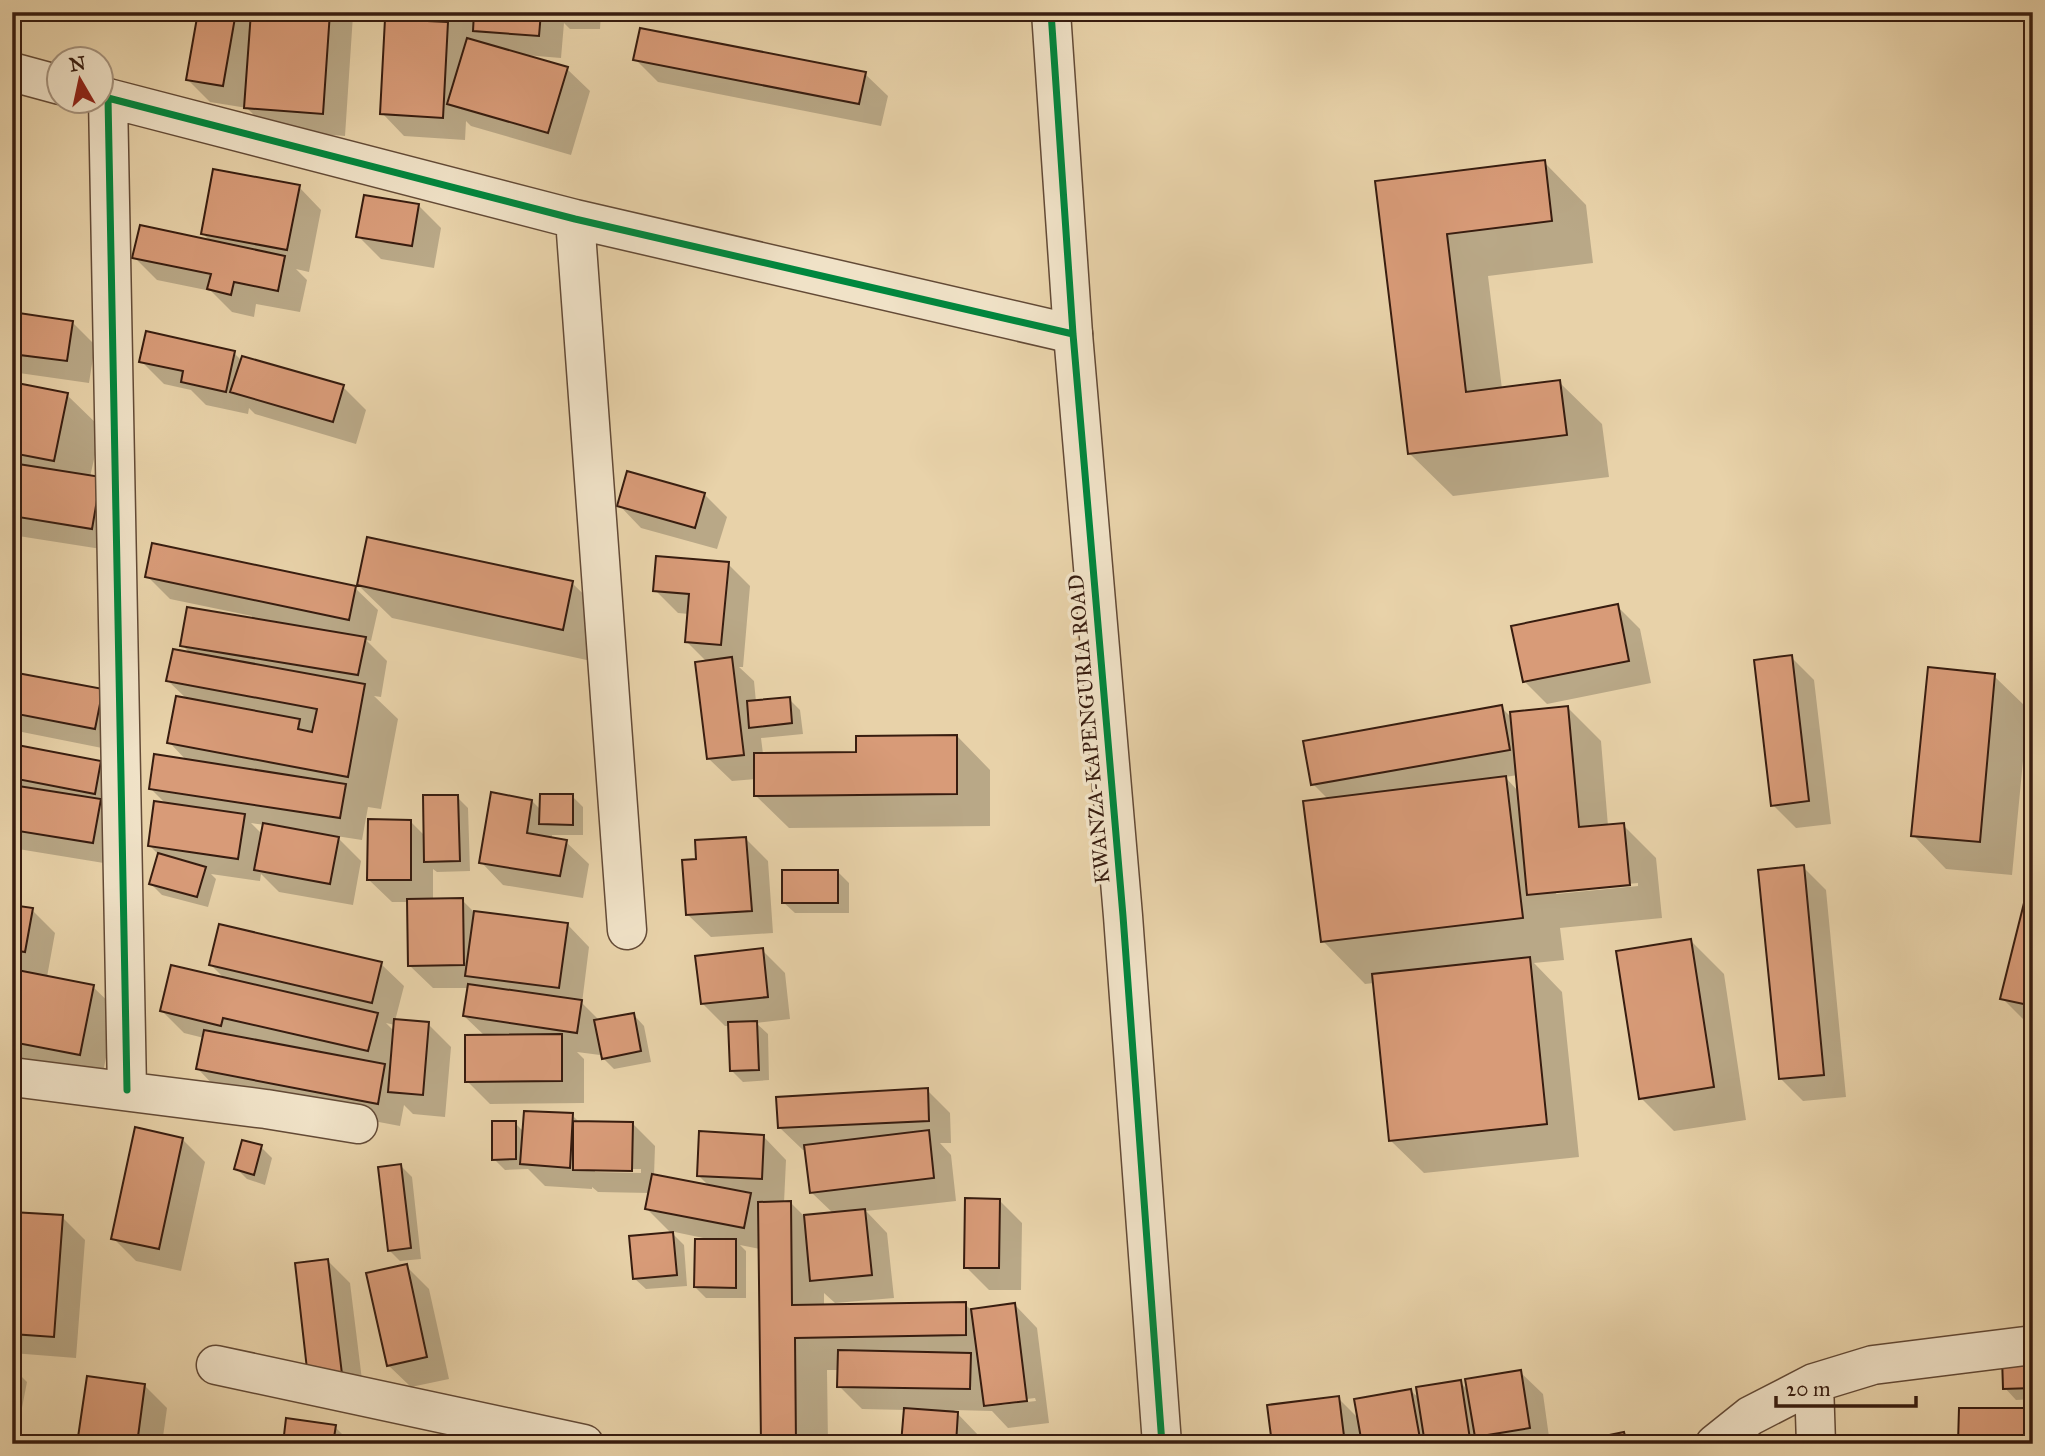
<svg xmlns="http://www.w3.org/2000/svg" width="2045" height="1456" font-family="'IM FELL Great Primer',serif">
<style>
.shadow{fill:#0003;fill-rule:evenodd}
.building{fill:#d89b78;stroke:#371c0f;stroke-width:2}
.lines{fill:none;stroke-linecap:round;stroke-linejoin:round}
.minor-casing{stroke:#634a36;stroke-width:41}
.tertiary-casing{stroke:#634a36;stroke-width:41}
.minor{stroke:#f0e2c7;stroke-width:38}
.tertiary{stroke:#f0e2c7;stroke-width:38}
.cycleway-casing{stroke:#f0e2c7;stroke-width:11}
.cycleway{stroke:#00873e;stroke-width:7}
.labels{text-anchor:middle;stroke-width:7;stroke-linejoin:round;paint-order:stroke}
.street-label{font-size:21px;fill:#371c0f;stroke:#f0e2c7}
</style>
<rect width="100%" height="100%" fill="#e8d2a9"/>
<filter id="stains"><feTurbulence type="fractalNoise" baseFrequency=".00286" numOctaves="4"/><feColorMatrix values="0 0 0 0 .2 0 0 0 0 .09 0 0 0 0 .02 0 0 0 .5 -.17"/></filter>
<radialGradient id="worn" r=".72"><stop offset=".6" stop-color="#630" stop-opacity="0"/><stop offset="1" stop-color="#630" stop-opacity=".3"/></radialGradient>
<path class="shadow" d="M200,12H350L353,15L345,136L269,130L247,108L210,102L188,80Z
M355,12H601L600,29H570L564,23L561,58L525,55L567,69L590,91L571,155L471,126L466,121L465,140L404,136L382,113L387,21Z
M635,59L865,74L888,96L881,126L658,82Z
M1544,162L1586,205L1593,263L1488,276L1502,389L1559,382L1602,424L1609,477L1453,496L1410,454L1377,182Z
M299,187L321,210L309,272L296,269L307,280L300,312L256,304L254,317L232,312L211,291L157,280L134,257L211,242L203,234Z
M418,205L441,228L434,268L381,259L358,236Z
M12,314L72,322L95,345L89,383L12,372Z
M234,353L242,361L343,387L366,410L356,444L255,414L249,408L248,414L206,405L191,390L164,384L141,361Z
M12,384L67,395L101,428L90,477L114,551L12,535Z
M704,494L727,517L717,549L641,528L619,505Z
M728,564L750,586L743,667H739L754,681L756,702L789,699L800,710L803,734L761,738L763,754H858L957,736L990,770V826L789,828L755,795L756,779L732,781L709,759L707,662L687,642L689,614L678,613L655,590Z
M147,576L355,588L378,610L371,641L366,640L387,661L381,697L374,696L398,719L381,809L368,807L362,840L336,836L361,861L353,905L279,892L261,874L260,881L211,874L216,879L208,907L162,895L151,884L159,855L150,846L167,805L151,789L187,761L169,742L187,699L168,681L191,654L182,645L252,619V616L170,599ZM251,823L265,825L263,835Z
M572,583L606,616L596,662L392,618L358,585Z
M1617,606L1640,629L1651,683L1547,704L1525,682Z
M1791,657L1814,680L1831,824L1796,828L1773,805Z
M12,673L102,691L117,751L12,730Z
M1994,676L2028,709L2012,875L1946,869L1913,835Z
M1501,707L1513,719L1568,708L1601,741L1608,826L1623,825L1656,858L1662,918L1560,928L1564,960L1534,963L1562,992L1579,1157L1424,1173L1390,1140L1374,983L1365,984L1323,941L1328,799L1313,784ZM1518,775L1519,792L1505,777ZM1638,883V886L1556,894V891Z
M12,746L101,763L123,785L116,865L12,848Z
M572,796L583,807V835H552V839L566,842L589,864L583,898L503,885L481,862L532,801L542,811Z
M457,797L468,808L470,871L437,872L433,869V900H462L475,913L567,924L589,947L582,1003L600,1021L633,1014L644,1026L651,1062L614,1069L603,1058L601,1047L600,1055L577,1052L584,1059V1103L490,1104L467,1081L486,1037L464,1016L469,988H433L410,966L409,902H392L369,880L410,821L425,836Z
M745,838L768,861L773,933L711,937L688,915Z
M1803,867L1826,890L1846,1097L1803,1101L1780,1078Z
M838,872L849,883V913H795L783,902Z
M2033,902V1023L2025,1021L2002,998Z
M12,907L32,910L55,933L47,977L93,987L116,1009L102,1077L12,1059Z
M1691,941L1724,974L1746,1120L1674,1131L1641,1098Z
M762,950L785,973L790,1019L756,1023L768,1034L769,1080L743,1082L732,1071L730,1026H725L702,1003Z
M381,964L404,986L395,1021L428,1024L451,1047L445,1117L413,1114L404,1105L400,1126L220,1092L198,1069L204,1038L184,1033L162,1011L226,980L211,965ZM386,1023L395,1025V1032Z
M927,1090L950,1113L951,1143H940L951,1155L956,1201L866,1211L887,1233L894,1298L835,1303L824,1293V1306L965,1304L972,1311L1015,1305L1037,1328L1049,1423L1008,1428L992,1411L954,1410L980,1437L979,1444H903L906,1410L862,1409L839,1386V1370H827L828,1444H763L760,1249L740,1245L746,1251V1298H706L695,1287L708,1239L670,1231L684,1245L687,1286L646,1289L634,1278L672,1234L647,1209L650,1193L598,1192L592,1187V1189L545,1186L528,1169L505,1170L494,1159L515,1123L524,1132L572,1115L580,1123H632L655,1146L654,1176L710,1187L699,1176L764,1137L786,1160L784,1203H791L805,1217L834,1214L812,1193L807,1150H803L780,1128ZM595,1169H641V1173L595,1172ZM1035,1398L1036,1401L1002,1405V1402Z
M182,1139L205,1162L181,1271L136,1261L113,1238Z
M261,1147L272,1158L265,1185L247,1179L236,1168Z
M401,1166L412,1177L421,1259L400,1261L389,1250Z
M1000,1201L1022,1223L1021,1290H989L966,1267Z
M12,1213L62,1217L85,1240L76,1358L12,1353Z
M328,1261L350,1283L364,1396L332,1400Z
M406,1266L429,1289L449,1379L411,1387L388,1365Z
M2033,1358V1399L2016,1400L2005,1388Z
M12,1367L27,1382L15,1444H12Z
M1520,1372L1543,1394L1550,1444H1274L1338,1398L1360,1420L1411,1391L1420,1399L1460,1382L1469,1391Z
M144,1385L167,1408L162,1444H79Z
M335,1427L352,1444H284Z
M1624,1434L1634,1444H1575Z"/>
<path class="building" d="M198,12H236L223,86L186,80Z
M251,12H330L323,114L244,108Z
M474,12H541L539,36L473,31Z
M557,12H590V19L557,18Z
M385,19L448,22L443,118L380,114Z
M640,28L866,72L859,104L633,60Z
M467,38L568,67L548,133L447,104Z
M1545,160L1552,221L1447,234L1466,392L1560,380L1567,435L1408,454L1375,181Z
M213,169L300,185L287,250L201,234Z
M364,195L419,204L412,246L356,237Z
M140,225L285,256L278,291L234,282L231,295L207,289L211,274L132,258Z
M12,312L73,321L67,361L12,354Z
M146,331L235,351L226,392L181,382L183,371L139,362Z
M242,356L344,385L333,422L230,392Z
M12,382L68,393L54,461L12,453Z
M12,463L101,477L92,529L12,516Z
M627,471L705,493L695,528L617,506Z
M367,537L573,581L563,630L357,585Z
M152,543L356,586L349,620L145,577Z
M656,556L729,562L721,645L685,642L689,594L653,591Z
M1618,604L1629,661L1523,682L1511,626Z
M187,607L366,637L358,675L180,646Z
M173,649L365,684L348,777L167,743L176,696L300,719L298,729L312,732L317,709L166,681Z
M1792,655L1809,801L1771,806L1754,660Z
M732,657L744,755L707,759L695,662Z
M1928,667L1995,674L1980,842L1911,836Z
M12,672L103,689L95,729L12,713Z
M790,697L792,723L749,728L747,701Z
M1502,705L1510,750L1311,785L1303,741Z
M1568,706L1579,827L1624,823L1630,885L1527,895L1510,712Z
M957,735V794L754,796V753L856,752V736Z
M12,744L101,761L95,794L12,778Z
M154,754L346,784L340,818L149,789Z
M1506,776L1523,918L1321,942L1303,801Z
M12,785L101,799L93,843L12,830Z
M491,792L532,800L527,833L567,840L560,876L479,863Z
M540,794H573V825L539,824Z
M423,795H458L460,861L424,862Z
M154,801L245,814L238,859L148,846Z
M368,819L411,820V880H367Z
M263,823L339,837L330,884L254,870Z
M746,837L752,911L686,915L682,860L696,859L695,840Z
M158,853L206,867L197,897L149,884Z
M1804,865L1824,1075L1779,1079L1758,870Z
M782,870H838V903H782Z
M463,898L464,965L408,966L407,899Z
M2025,899L2033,901V1006L2000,999Z
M12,905L33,908L25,952L12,950Z
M474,911L568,923L559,988L465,976Z
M219,924L382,962L372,1003L209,965Z
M1691,939L1714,1087L1639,1099L1616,951Z
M763,948L768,997L701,1004L695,956Z
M1530,957L1547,1124L1389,1141L1372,974Z
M171,965L378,1013L368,1051L223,1018L221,1026L160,1011Z
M12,969L94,985L80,1055L12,1042Z
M468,984L582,1000L577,1033L463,1016Z
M634,1013L641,1051L602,1059L594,1020Z
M394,1019L429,1022L423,1095L388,1092Z
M757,1021L759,1070L730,1071L728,1022Z
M204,1030L385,1064L378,1104L196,1069Z
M562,1034V1081L465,1082V1035Z
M928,1088L929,1121L778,1128L776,1097Z
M524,1111L573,1113L570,1168L520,1164Z
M492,1121H516V1159L492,1160Z
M573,1121L633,1122L632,1171L573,1170Z
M135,1127L183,1138L159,1249L111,1239Z
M929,1130L934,1178L810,1193L804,1145Z
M699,1131L764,1135L762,1179L697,1176Z
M242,1140L262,1145L254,1175L234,1169Z
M401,1164L411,1248L388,1251L378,1167Z
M652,1174L751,1193L744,1228L645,1209Z
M965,1198L1000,1199L999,1268H964Z
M791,1201L792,1305L966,1302V1335L795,1338L796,1444H761L758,1202Z
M865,1209L872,1275L810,1281L804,1215Z
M12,1212L63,1215L54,1337L12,1334Z
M673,1232L677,1275L633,1279L629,1236Z
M695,1239H736V1288L694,1287Z
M328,1259L342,1374L308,1378L295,1263Z
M407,1264L427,1357L387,1366L366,1273Z
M1015,1303L1027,1401L984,1406L971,1309Z
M838,1350L971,1353L970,1389L837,1387Z
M2033,1356V1388L2003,1389L2002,1357Z
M1521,1370L1530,1428L1475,1437L1465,1379Z
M87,1376L145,1384L137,1444H77Z
M1461,1380L1470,1439L1425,1444L1416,1387Z
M1411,1389L1421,1444H1362L1354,1399Z
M1339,1396L1345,1444H1272L1267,1405Z
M904,1408L958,1412L956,1444H901Z
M1959,1408H2033V1444H1958Z
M286,1418L336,1425L333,1444H283Z
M1624,1432L1627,1444H1566Z
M236,1435L276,1438V1444H236Z"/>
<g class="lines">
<defs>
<path id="minor" d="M12,72L60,85
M102,96L108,98L127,1090
M108,98L575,219L1073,334
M575,219L627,930
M12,1077L266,1109L358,1124
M216,1365L584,1444
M1814,1383L1816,1444
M1715,1444L1750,1416L1814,1383L1873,1365L2033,1345"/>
<path id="tertiary" d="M1051,12L1073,334L1123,916L1162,1444"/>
</defs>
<use href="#minor" class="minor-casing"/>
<use href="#tertiary" class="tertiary-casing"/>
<use href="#minor" class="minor"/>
<use href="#tertiary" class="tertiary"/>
<defs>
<path id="cycleway" d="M1051,12L1073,334L1123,916L1162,1444
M102,96L108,98L127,1090
M108,98L575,219L1073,334"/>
</defs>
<use href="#cycleway" class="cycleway-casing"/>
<use href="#cycleway" class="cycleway"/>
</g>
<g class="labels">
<g class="street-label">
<text transform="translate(1089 729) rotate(-95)" y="7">KWANZA-KAPENGURIA ROAD</text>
</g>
</g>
<rect width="2045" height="1456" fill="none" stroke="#e8d2a9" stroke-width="42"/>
<rect x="14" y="14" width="2017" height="1428" fill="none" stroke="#371c0f" stroke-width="3.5"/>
<rect x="21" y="21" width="2003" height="1414" fill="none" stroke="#371c0f" stroke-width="2"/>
<g transform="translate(80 80) rotate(351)"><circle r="33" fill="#f0e2c7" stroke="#a6937d" stroke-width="2"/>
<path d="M0-5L12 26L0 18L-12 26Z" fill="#8f2418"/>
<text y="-10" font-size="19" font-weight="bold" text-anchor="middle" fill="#371c0f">N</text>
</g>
<path d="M1776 1396v10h140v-10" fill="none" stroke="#371c0f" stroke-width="3.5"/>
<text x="1786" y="1396" font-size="21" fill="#371c0f" stroke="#f0e2c7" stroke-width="5" paint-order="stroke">20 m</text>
<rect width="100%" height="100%" filter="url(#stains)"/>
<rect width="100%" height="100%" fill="url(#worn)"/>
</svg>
